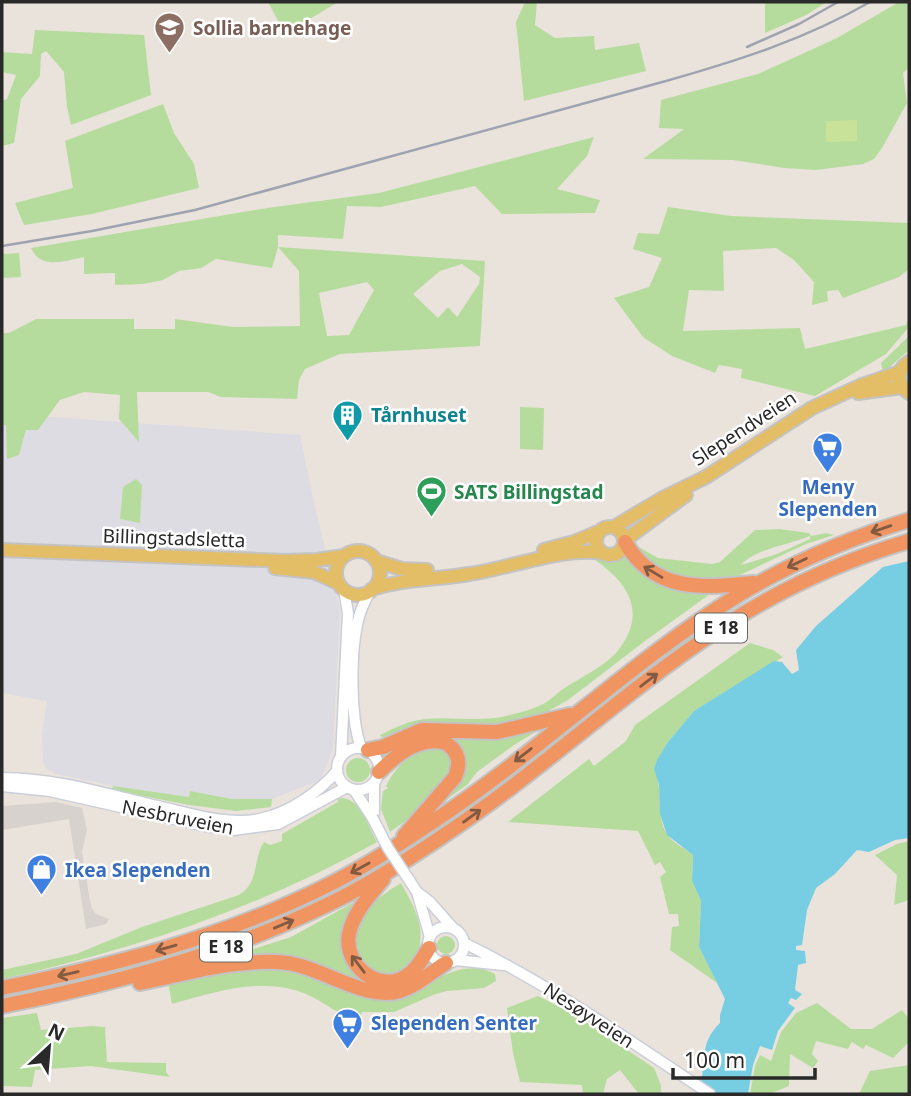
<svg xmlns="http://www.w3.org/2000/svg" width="911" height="1096" font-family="'Noto Sans',sans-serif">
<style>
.industrial{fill:#dddce3}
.green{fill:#b6dc9d;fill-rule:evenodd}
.pitch{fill:#c8e299}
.plaza{fill:#d7d2ce}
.water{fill:#77cee3}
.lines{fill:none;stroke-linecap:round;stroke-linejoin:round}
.minor-casing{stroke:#caced9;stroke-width:13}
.major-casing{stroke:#c3c3c3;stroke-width:16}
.highway-casing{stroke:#c3c3c3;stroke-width:18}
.minor{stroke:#fff;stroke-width:10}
.major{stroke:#e4be67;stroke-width:12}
.highway{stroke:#f09561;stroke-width:14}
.rail{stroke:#9fa3b1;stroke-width:2.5}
.minor-bridge-casing{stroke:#caced9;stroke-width:13;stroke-linecap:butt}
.minor-bridge{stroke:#fff;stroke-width:10}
.oneway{stroke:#835a42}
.labels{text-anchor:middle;stroke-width:5;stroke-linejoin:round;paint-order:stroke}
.shield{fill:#fff;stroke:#696969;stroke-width:2}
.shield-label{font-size:18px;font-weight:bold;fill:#292929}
.education-label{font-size:19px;font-weight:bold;fill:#785e54;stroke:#fff;text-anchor:start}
.culture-label{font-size:19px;font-weight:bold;fill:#0d838f;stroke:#fff;text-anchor:start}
.street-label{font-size:19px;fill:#292929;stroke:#fff}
.shop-label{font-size:19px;font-weight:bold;fill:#366cbe;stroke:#fff;text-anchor:start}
.leisure-label{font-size:19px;font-weight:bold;fill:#27864d;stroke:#fff;text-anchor:start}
</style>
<rect width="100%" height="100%" fill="#eae3dc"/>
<path class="industrial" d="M2,417H53L300,435L314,503L340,609L333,749L323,774L318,781L272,799H232L190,791L189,797L113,786L56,774L47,769L43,763L42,734L47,701L2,693Z"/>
<path class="green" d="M268,2H338L285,34Z
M525,2H537L535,25L555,38L594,36L595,50L639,43L646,71L524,101L516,22Z
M765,2H827L806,15L765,33Z
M899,2H909V68L903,73L907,103L882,148L874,159L863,164L816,170L784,168L733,160L643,159L684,129L659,128L661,100L758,74L837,38Z
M35,30L144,35L151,95L71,125L67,107L64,72L46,51L41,54L40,76L21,99L14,143L2,146V101L7,99L16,75L2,72V52L32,54Z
M163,104L174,133L194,164L199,188L92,214L24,225L15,203L73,188L65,141Z
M594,137L587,156L557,189L600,200L595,213L502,214L475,186L381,207L347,206L343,239L278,235V247L485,261L480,346L340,354L305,369L299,380L297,399L221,397L208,392H137L139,442L119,419L120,395L84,392L60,400L38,430H26L19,455L7,459L6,425H2V333H9L36,319H134V329H175V319L233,327L300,326L299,271L278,247L272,268L216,259L201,268L179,271L163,280L143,284L115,285V273L84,274V257C64,261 41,270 31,248L267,208L379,193ZM462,264L480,277L479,284L457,317L448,307L438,318L413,294L440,271ZM367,282L374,290L349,335L327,336L319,293Z
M668,207L731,216L909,223V269L899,277L843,298L838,290L827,291L828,301L812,305L814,282L794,260L776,248L723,251L724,291L689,290L683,331L800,328L805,349L906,325L909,317V327L886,354L815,396L741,378L742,369L719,365L715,373L672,356L643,337L614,298L649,287L662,258L633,249L638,233L659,234Z
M19,253L21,277L2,278V254Z
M909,336V350L883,373L881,363Z
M520,407L544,408L543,450L520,449Z
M136,479L142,485L140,523L120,519L123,487Z
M779,529L809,533L811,536L826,533L834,535L806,544L729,580L708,583L664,573L638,551L637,546L658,558L712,564L720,562L755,530ZM810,536V539L777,554L741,565C757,548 789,545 810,536Z
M625,556C649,584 676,584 710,591V594L645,641L568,700L534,719L512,725L381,737L380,735C394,728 408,721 425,719C453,716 482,723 510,715C522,712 534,709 545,703C553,698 559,691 566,687C582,677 602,667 615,654C649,615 630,583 592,558L609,561Z
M750,643L773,650L783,657L694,711L668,742L654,769C664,789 655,816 667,834C672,843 686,849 693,855L692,881L701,901L699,947L717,983L670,950L672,927L679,926L678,914H669L660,877L666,872L660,862L655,865L638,831L508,822L589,759L594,766L626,741L635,725Z
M542,728L514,745L477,772L467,785L436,807L462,773L445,737Z
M425,746H437L450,753L453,769L415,814L390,832L381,809L383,791L388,788L386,786C395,768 405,758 424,751Z
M346 770a12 12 0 1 1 24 0a12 12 0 1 1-24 0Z
M113,786L189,797L190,791L232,799H272L271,807L236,811L189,805L112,790Z
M342,798C364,801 367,825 377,842C259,908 133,950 2,979V970L76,954L142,927L239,895C260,882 252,861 264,842L270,845L282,841V834L338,802L337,799Z
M909,841V900L894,905L897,875L875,855L897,844Z
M401,883C407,894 414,906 418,919C425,941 418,974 390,976C384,976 378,974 373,974C367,968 357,960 355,953C346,922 377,897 401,883Z
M354,902L355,904C345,937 331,963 370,984H362L305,960L284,956L234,955L291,937Z
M437 945a9 9 0 1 1 18 0a9 9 0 1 1-18 0Z
M280,966L374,998C417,1005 451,951 495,974L496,981L484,988L447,991L433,995L394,1012H362L359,1021C339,1016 325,1002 306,994C263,976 215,992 172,1004L168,982L241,969Z
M538,996L574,1014L654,1068L661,1085V1094H639L620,1070L607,1079L603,1094H583L582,1085L520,1082L513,1053L507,1008Z
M817,1003L851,1029H872L902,1010L909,1019V1042L893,1058L866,1045L863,1049L852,1042L848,1049L816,1041L812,1054L818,1061L813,1068L790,1054L789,1086L769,1094H750L755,1066L760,1055L771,1061L781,1032L796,1013Z
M37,1013L41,1030L92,1026L105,1027L107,1062L166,1063V1072L170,1077L91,1066L35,1070L32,1087L2,1086V1018Z
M909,1065V1094H859L870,1071Z"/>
<path class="pitch" d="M857,120V141L826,142V121Z"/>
<path class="plaza" d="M56,802L82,808L87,830L82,852L91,907L96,914L109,919L106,924L86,929L69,819L2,830V806Z"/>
<path class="water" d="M909,561V838L895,840L869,852L857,850L835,874L816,888L807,910L802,945L796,946V950L805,951L806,963L798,965L795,990L802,994L796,1000L791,998L788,1003L795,1008L778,1031L772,1050L760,1046L753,1065L748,1094H698C708,1065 697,1045 720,1023V1015L725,999L699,947L701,901L692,881L693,855L667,835L660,814L659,785L654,769L657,760L668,742L694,711L774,661L782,662L792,674L799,670L796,650L816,626L883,567Z"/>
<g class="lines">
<defs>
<path id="minor" d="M337 769a21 21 0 1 1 42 0a21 21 0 1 1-42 0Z
M361,748C350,717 350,649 359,617C361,608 366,599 370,591
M341,757L348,613L344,590
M2,778C59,778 115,797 170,809C199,816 231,825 260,819C289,813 318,793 337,771
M2,786L50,791L205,826L233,830L278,824L347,787
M354,790L372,817
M372,817L374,813V784
M417,892L430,902L453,928
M417,892L430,937
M428 945a18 18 0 1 1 36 0a18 18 0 1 1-36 0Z
M464,943C550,985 630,1041 710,1094
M455,960L503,965"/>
<path id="major" d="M909,362C896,370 897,385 909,393
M858,393L902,387
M596 541a14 14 0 1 1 28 0a14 14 0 1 1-28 0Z
M614,527L661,499L706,477L812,408L862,385L900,372
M625,540L686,495
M2,550L285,561L317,560L344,556
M544,550L574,542L600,531
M336 573a22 22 0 1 1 44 0a22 22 0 1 1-44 0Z
M376,561L402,569L427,570
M275,568L314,572L338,583
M372,589C406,578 435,580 469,574C508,569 564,546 603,553"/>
<path id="highway" d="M625,542C654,593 703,588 754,583
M368,750L383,747L422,730L497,732L570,715
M379,772C396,755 420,735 446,743C459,752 461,763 455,777L404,836
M383,879C370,895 353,913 349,934C343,964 377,993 405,977C416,971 422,959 429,948
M140,983C186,974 230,960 277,962C318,963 363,1002 400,991C417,986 431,972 446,963
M2,988C110,966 220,938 320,889C360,870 397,846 434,821C540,751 631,661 740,594C793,562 850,538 909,520
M2,1006C114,984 226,954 329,904C369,885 406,861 443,836C539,773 622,693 718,630C776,591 842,561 909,541"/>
</defs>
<use href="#minor" class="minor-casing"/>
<use href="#major" class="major-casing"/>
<use href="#highway" class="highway-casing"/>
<use href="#minor" class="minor"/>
<use href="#major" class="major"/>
<use href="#highway" class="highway"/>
<path class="rail" d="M747,47L799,24L838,2
M2,246L92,231L195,210L666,81C737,61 806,39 870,2"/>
<defs>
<path id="minor-bridge" d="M372,817L388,848L417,892"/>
</defs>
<use href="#minor-bridge" class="minor-bridge-casing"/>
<use href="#minor-bridge" class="minor-bridge"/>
</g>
<defs><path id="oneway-shaft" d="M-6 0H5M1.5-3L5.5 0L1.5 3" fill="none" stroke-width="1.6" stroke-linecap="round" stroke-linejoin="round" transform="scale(1.75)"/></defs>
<g class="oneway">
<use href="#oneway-shaft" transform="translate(881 529) rotate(161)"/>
<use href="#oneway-shaft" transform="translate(797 563) rotate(154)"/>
<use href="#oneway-shaft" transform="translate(653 572) rotate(-149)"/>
<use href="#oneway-shaft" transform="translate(649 680) rotate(-37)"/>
<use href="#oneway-shaft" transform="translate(523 755) rotate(142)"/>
<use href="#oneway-shaft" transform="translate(472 816) rotate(-36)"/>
<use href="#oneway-shaft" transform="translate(360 868) rotate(151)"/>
<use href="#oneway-shaft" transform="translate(284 924) rotate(-23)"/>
<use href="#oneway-shaft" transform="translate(166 948) rotate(164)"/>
<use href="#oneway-shaft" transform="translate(358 964) rotate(-127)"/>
<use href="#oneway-shaft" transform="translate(68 974) rotate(167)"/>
</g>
<defs>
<symbol id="school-pin" viewBox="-11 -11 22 30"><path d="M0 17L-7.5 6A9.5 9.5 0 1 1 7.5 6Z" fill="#8d6e63" stroke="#fff"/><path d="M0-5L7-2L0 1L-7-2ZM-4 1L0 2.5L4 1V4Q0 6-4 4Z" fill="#fff"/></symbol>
<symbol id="building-pin" viewBox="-11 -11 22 30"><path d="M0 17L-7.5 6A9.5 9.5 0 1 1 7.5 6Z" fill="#0f9aa8" stroke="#fff"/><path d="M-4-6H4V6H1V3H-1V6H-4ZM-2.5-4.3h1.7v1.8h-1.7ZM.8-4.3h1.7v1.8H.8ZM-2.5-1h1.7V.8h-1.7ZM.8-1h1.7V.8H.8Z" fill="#fff"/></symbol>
<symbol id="supermarket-pin" viewBox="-11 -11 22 30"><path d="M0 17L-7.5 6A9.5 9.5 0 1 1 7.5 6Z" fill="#3f7fe0" stroke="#fff"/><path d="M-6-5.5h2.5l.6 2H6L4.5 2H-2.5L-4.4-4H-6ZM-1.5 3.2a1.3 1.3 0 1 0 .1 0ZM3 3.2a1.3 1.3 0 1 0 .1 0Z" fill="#fff"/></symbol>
<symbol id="stadium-pin" viewBox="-11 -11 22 30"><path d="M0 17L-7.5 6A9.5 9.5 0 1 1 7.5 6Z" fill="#2e9e5b" stroke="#fff"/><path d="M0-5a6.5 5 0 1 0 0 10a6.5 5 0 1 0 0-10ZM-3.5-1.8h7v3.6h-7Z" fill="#fff"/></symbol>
<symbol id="shop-pin" viewBox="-11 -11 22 30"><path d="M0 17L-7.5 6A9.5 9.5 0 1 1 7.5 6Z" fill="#3f7fe0" stroke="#fff"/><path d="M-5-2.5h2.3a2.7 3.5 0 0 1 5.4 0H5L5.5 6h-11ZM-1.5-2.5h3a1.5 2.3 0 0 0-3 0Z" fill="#fff"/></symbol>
</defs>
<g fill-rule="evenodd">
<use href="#school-pin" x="152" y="10" width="35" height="47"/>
<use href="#building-pin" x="330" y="398" width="35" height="47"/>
<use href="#supermarket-pin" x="810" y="430" width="35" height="47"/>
<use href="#stadium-pin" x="414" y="474" width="35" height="47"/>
<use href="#shop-pin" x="24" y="852" width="35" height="47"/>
<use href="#supermarket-pin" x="330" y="1006" width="35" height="47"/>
</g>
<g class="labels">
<g class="shield">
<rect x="695" y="613.5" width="52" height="29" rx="5"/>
<rect x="200" y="932.5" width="52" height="29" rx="5"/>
</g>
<g class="shield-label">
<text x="721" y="634">E 18</text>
<text x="226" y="953">E 18</text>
</g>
<g class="education-label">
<text x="193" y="35">Sollia barnehage</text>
</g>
<g class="culture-label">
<text x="371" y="422">Tårnhuset</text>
</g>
<g class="street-label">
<text transform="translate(744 428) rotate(-33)" y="7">Slependveien</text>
<text transform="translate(174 538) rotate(2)" y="7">Billingstadsletta</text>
<text transform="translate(178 817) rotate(11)" y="7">Nesbruveien</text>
<text transform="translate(589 1015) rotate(33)" y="7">Nesøyveien</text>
</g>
<g class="shop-label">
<text x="828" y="494" text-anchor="middle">Meny<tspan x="828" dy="22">Slependen</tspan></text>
<text x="65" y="877">Ikea Slependen</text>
<text x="371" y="1030">Slependen Senter</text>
</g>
<g class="leisure-label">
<text x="454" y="499">SATS Billingstad</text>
</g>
</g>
<rect width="911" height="1096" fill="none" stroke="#292929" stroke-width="7"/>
<g transform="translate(49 1047) rotate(26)" stroke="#ffffff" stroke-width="5" paint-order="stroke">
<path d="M0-5L12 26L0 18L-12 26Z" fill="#292929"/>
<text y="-10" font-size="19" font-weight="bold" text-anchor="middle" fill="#292929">N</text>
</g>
<path d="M673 1068v10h142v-10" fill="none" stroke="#292929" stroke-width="3.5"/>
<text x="684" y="1068" font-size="21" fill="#292929" stroke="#ffffff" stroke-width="5" paint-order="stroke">100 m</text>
</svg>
